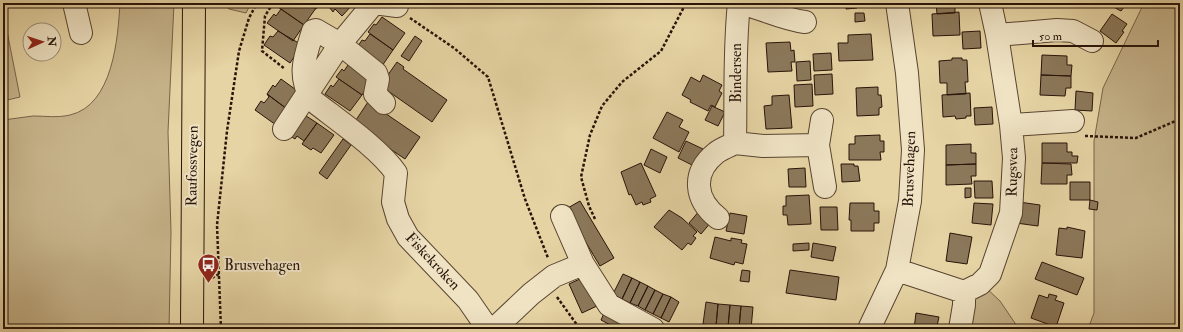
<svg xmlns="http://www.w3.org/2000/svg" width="1183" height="332" font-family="'IM FELL Double Pica',serif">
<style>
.green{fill:#c6b38a;stroke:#77644a}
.building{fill:#8b785a;stroke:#281409}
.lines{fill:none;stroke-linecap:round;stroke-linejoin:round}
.minor-casing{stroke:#584430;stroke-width:24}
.major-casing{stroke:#281409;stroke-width:24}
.path{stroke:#281409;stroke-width:2.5;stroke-dasharray:3 2;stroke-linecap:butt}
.minor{stroke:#efe3c4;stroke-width:22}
.major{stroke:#e6d4a4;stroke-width:22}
.labels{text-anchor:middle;stroke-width:4;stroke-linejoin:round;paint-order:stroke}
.street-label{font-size:15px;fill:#281409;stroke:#efe3c4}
.poi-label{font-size:15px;fill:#281409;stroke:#efe3c4;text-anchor:start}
</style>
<rect width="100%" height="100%" fill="#e6d4a4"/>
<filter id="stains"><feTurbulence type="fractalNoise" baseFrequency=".005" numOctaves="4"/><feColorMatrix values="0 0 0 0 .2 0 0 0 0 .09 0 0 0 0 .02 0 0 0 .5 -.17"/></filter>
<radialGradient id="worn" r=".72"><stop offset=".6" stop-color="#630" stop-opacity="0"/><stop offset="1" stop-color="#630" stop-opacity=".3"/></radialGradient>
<path class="green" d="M120,3H174L168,132L171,232L169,329H3V120C13,119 23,117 33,116C46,116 57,118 70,115C113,105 118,38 120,3Z
M222,3H251L246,13L229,9Z
M1144,3H1180V329H1088L1094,313V141L1103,88Z
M3,11L20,97L3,101Z
M983,285L1000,301L1019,329H959L962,290Z"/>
<path class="building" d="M281,3H309L316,8L304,25L278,7Z
M326,3H354L342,16L335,9L333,12Z
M831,3H864V5H857V8L846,9V7L831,6Z
M936,3H955V13L937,14Z
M1106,3H1127L1121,11Z
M281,9L304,25L293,41L267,23L274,14L276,16Z
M959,12L960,35L933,36L932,14Z
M855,13H864L865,21L855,22Z
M1112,14L1127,24L1122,31L1124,32L1116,43L1100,31Z
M382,17L405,33L393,50L368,32L374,24L376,25Z
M278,31L302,45L290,63L264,45L270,36L273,37Z
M980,31L981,48L963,49L962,32Z
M370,34L393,50L382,66L356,49L362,40L365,41Z
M871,34L873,60L839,61L838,43H848V35Z
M415,36L422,41L409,61L401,56Z
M790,42L791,51L794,50L795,62H791L792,71L768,72L766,43Z
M831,53L832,70L814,71L813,54Z
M1042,55L1067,56V65H1072L1071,76L1041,75Z
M952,58H962V60H967L968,82H965L966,94L947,95V83H940L939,61L952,60Z
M810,61L811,80L797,81L796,62Z
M350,62L373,79L362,95L336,77L342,69L344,71Z
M397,62L404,67L403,69L447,100L432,122L388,91L386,94L378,89Z
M832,74L833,94L815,95L814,75Z
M703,75L722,85L719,91L722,93L715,107L711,105L708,111L690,102L691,100L682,95L691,77L700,82Z
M1041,75L1071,76V88H1066L1065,96L1040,95Z
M281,79L299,92L287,109L267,94L273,85L275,87Z
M339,79L362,95L350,111L325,94L331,85L333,87Z
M812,84L813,106L795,107L794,85Z
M878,87V95H881L882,107L879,108V115L857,116L856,88Z
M1076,91L1093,93L1092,111L1075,110Z
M970,93L971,116H966V118L956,119L955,116L943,117L942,95Z
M267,94L287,109L276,125L255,110L261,101L264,103L269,97Z
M789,95L792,128L766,129L764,106L772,105V96Z
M370,99L376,107L420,137L405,159L361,129L352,126Z
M712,106L725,112L718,126L705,120Z
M992,107L993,124L975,125L974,108Z
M300,112L317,123L304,141L297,136L295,139L286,133Z
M667,112L683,120L679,127L689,132L679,152L653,138Z
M317,123L334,135L321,153L313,148L311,150L302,144Z
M880,135V141H884V152H880L881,160H849V144H855V136Z
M343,139L351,145L327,179L319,173Z
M686,141L703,149L694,166L678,158Z
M1042,143H1067V152H1072V156H1078L1077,163H1042Z
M971,144V153H976V164L946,165V145Z
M651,149L667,157L660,173L644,165Z
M641,163L656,196L650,199L651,202L643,205L642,202L636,205L631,194L629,195L621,172Z
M1042,163L1071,164L1072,175H1067V184H1041Z
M841,164H854V166H858L860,181L842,182Z
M976,164V176H971L972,184L946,185V165Z
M805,168L806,187H789L788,169Z
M974,181H992L993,198H975Z
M1070,182H1090V200H1070Z
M965,188H971V197L965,198Z
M809,195L811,224L788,225L787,215H783V206H786V196Z
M1090,200L1098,202L1097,210L1089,209Z
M580,201L614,258L600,266L566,209Z
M1019,202L1040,205L1038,226L1016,223Z
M850,203H874V211H879V223H874V231H851V220H849Z
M974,203L993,204L991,225L972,223Z
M820,207H837L838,230H821Z
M669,210L682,218L697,232L693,236L696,238L691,245L688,243L682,250L654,227Z
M700,210L712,221L701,234L689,223Z
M730,213L747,216L744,234L726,231Z
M1067,227L1085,231L1082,258L1056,255L1059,228L1067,229Z
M950,233L972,237L967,264L946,261Z
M715,237L731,241V238L742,240L741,243L747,244L743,264L735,262L734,265L710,258Z
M809,243V250L793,251V244Z
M813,243L836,247L833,261L811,257Z
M1042,262L1084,278L1077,295L1035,279Z
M742,270L750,271L749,282L740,281Z
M790,270L839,277L836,300L786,293Z
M623,274L632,278L622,299L613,294Z
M584,277L597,306L582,313L569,284Z
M632,278L640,282L630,303L622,299Z
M640,282L648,286L638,306L630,303Z
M648,286L655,290L645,310L638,306Z
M655,290L663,294L653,314L645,310Z
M663,294L671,297L661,318L653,314Z
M1049,294L1057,296L1055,300L1064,303L1056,327L1031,318L1039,295L1048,298Z
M671,297L679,302L669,322L661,318Z
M706,302L718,304L716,326L703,324Z
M718,304L730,305L728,327L716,326Z
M730,305L741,306L739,328L728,327Z
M741,306L753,307L751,329L739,328Z
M605,311L623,320L618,329L601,320Z
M916,313L939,317L937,326L940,327V329H914Z"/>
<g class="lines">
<defs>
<path id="minor" d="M74,3L81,33
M374,3L397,6
M739,3C762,8 782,19 805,22
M997,35L1057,30L1073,31L1092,41
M384,103L375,94L378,79L376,73L340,44L316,30L313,31C305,57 297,75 312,100C336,119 379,148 396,173L393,202L398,219L408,237L468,300L488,329
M1011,125L1073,121
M284,129L340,44L374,3
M735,143L763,146L818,145L825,187
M818,145L822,120
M562,216L583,264L609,305L653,329
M718,218C695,200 691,173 716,153C721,149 729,146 735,143C736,96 734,50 739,3
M897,270L964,292L980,284L990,274L1011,213L1014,158L1011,125L997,35L990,3
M494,329L531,294L554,276L583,264
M869,329L897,270L910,201L913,150L907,73L897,3
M960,329L964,305V292"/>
<path id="major" d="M192,329L194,3"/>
</defs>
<use href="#minor" class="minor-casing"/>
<use href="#major" class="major-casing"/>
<path class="path" d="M273,3L265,16L262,51L285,69
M311,3L318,10
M410,18L454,48L488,77L525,199L548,258
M1085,136L1136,138L1180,119
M595,219L589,206L581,177L590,135L602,106L622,82L661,51L686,3
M212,278L219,274
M557,297L580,329
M221,329L217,225L227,131L239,51L249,18L257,3"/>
<use href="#minor" class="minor"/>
<use href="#major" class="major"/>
</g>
<defs>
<symbol id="bus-pin" viewBox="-11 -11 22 30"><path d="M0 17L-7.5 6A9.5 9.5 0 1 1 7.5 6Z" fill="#8f2418" stroke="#efe3c4"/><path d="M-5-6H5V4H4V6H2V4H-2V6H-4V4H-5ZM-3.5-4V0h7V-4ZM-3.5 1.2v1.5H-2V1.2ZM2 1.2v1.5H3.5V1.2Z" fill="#fff"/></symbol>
</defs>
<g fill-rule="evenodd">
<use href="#bus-pin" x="196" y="252" width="25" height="34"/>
</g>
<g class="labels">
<g class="street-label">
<text transform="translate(736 73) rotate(-90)" y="5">Bindersen</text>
<text transform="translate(192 166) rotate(-89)" y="5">Raufossvegen</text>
<text transform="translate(909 169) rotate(-88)" y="5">Brusvehagen</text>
<text transform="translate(1012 172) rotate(-89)" y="5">Rugsvea</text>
<text transform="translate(433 261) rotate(47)" y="5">Fiskekroken</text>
</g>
<g class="poi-label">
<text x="224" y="270">Brusvehagen</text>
</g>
</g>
<rect width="1183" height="332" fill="none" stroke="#e6d4a4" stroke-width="16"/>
<rect x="4" y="4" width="1175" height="324" fill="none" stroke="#281409" stroke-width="2"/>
<rect x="8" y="8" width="1167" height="316" fill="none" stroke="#281409"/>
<g transform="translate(42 42) rotate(87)"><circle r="19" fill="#efe3c4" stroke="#9f9079"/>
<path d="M0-3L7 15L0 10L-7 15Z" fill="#8f2418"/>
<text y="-6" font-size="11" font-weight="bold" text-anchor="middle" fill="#281409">N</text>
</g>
<path d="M1033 40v6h125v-6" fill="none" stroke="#281409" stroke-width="2"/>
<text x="1039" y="40" font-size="12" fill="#281409" stroke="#efe3c4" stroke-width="3" paint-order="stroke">50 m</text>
<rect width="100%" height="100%" filter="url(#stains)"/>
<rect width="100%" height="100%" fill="url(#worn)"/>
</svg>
